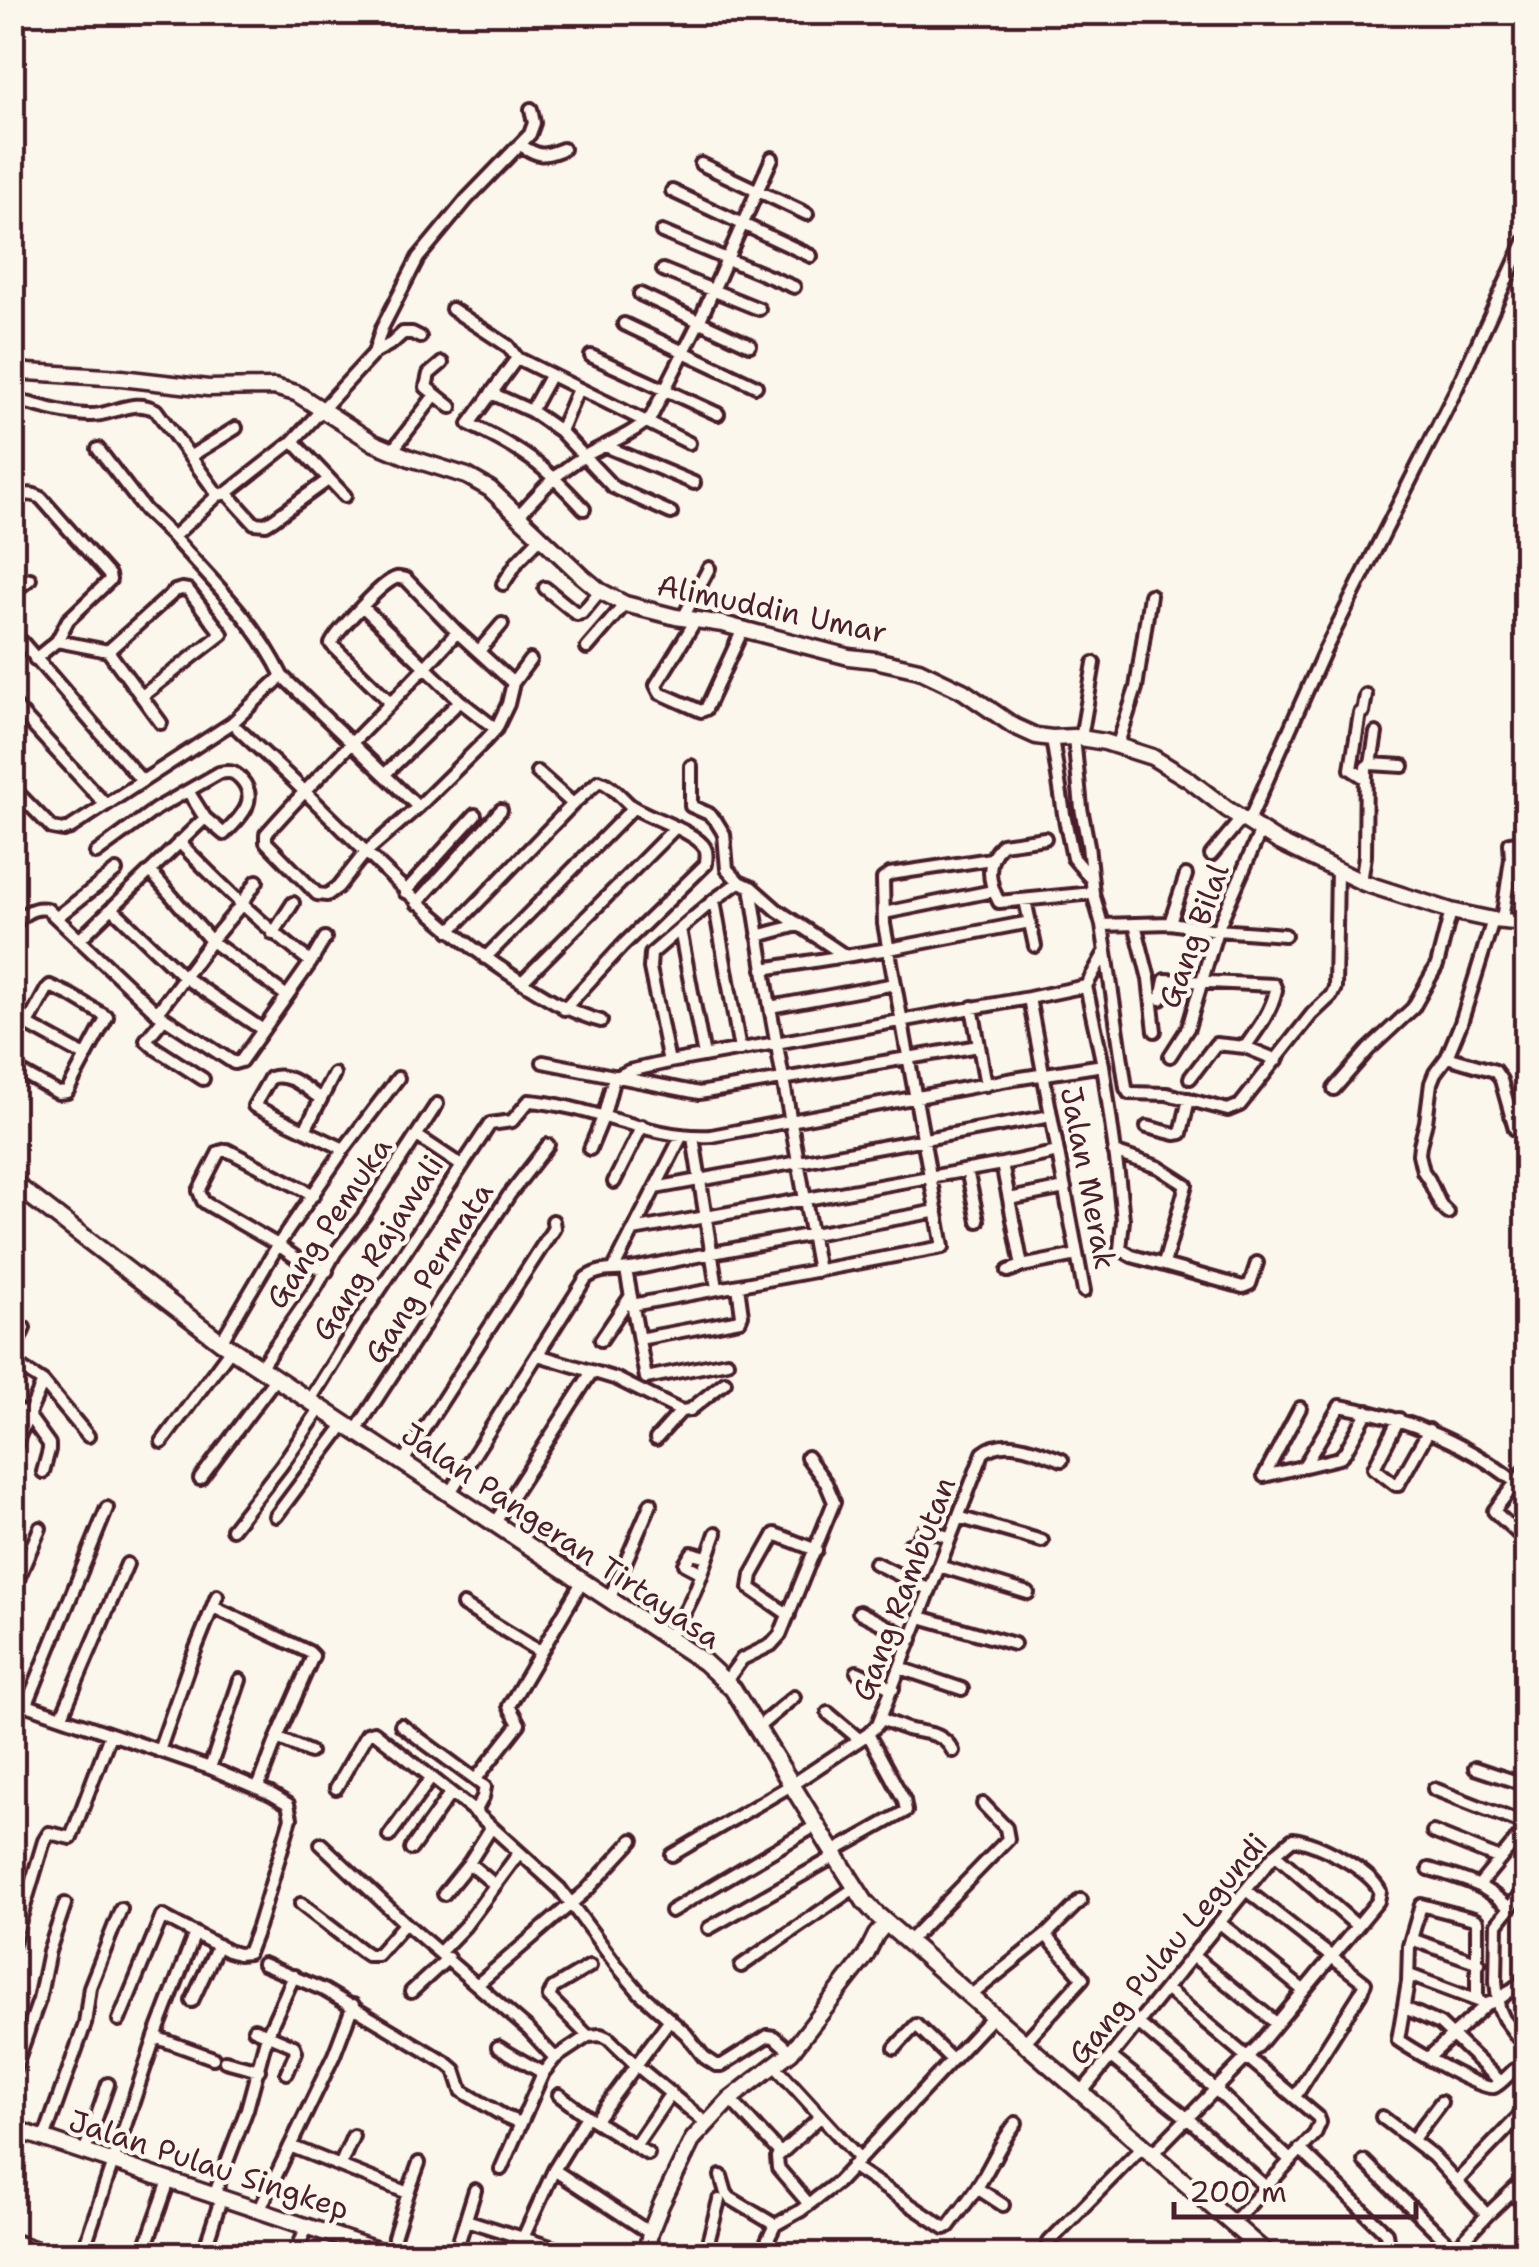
<svg xmlns="http://www.w3.org/2000/svg" width="1539" height="2267" font-family="'Shantell Sans',sans-serif">
<style>
.lines{fill:none;stroke-linecap:round;stroke-linejoin:round}
.street-casing{stroke:#4a1f2b;stroke-width:18}
.secondary-casing{stroke:#4a1f2b;stroke-width:21}
.primary-casing{stroke:#4a1f2b;stroke-width:22}
.street{stroke:#fbf7ec;stroke-width:10}
.secondary{stroke:#fbf7ec;stroke-width:14}
.primary{stroke:#fbf7ec;stroke-width:15}
.labels{text-anchor:middle;stroke-width:9;stroke-linejoin:round;paint-order:stroke}
.street-label{font-size:30px;fill:#4a1f2b;stroke:#fbf7ec}
</style>
<rect width="100%" height="100%" fill="#fbf7ec"/>
<filter id="ink" filterUnits="userSpaceOnUse"><feTurbulence type="fractalNoise" baseFrequency=".01" numOctaves="2"/><feDisplacementMap in="SourceGraphic" scale="20" xChannelSelector="R" yChannelSelector="G"/><feConvolveMatrix kernelMatrix="1 2 1 2 8 2 1 2 1" color-interpolation-filters="sRGB"/></filter>
<g filter="url(#ink)">
<g class="lines">
<defs>
<path id="street" d="M520,145C540,157 542,157 563,149
M701,164L807,214
M672,191L811,256
M662,232L794,287
M663,270L759,309
M640,294L750,345
M452,309L508,346L517,358
M624,324L756,386
M374,353L392,343L403,333H412L420,337
M591,356L718,414
M442,363L429,374L426,387L451,407
M491,393L531,411L560,431L613,487L671,513
M12,399C37,405 77,419 101,414C121,410 136,400 156,410L218,495
M531,411L550,376
M560,431L578,389
M293,441L345,496
M605,446L694,483
M98,449L145,510L173,537
M392,451L435,395
M191,456L236,428
M227,493L254,523L266,524L274,519L328,480
M12,502C23,495 29,491 41,498L109,575L110,580L68,620L57,641L35,659
M584,509C545,466 522,449 469,424L517,358L689,443
M519,515C539,493 557,472 583,457C606,444 632,435 651,417L699,322L772,158
M503,584L518,561L541,537
M545,588L577,614L582,613L600,591
M12,593L30,579
M363,607L460,701L496,729
M683,618L709,568
M696,620L656,685L660,693L701,711L706,709L743,629
M457,632C396,702 327,764 266,834V842L317,894L327,895L338,887L365,853L418,807L484,742L496,729L508,704L513,683L530,660
M12,636L22,642L142,781
M57,641L108,651
M587,648L625,604
M479,651L502,624
M142,696L222,634L188,590L182,589L175,591L108,651L161,723
M390,702L331,644C337,631 377,589 390,581C398,576 398,578 406,579L457,632L513,683
M12,703L105,804
M238,729C260,750 283,770 305,792C374,859 437,928 519,980C546,997 570,1013 601,1021
M1074,737L1081,808L1088,845L1093,893L1102,925L1126,1088L1129,1093L1167,1094L1228,1110L1240,1105L1312,1014L1331,996L1335,988L1337,870
M1052,738L1064,814L1073,858L1091,879
M1081,738L1094,663
M1118,744L1136,688L1150,595
M1371,764L1376,733
M691,766V806L709,814L716,821L724,834L727,869L739,882L751,887L777,910L844,955
M537,772L573,804
M385,774L460,701
M1365,778L1351,769L1360,713L1363,712L1366,695
M12,787L52,828L63,830L70,828L232,723L282,676
M418,807L282,676C257,623 212,581 173,537L218,495L227,493L293,441L374,353L382,328L418,258L467,199L530,134L534,123L531,109
M1248,823L1324,652L1456,390L1526,238
M1045,838L1002,844C985,862 988,881 999,902L1093,893
M179,842C221,885 263,926 311,962
M96,853L156,809L219,773C229,771 234,771 241,779C260,800 240,818 224,834L205,818L188,791
M1211,855L1242,818
M150,871L211,941L287,996
M1361,882L1365,856L1366,767L1370,764L1403,766
M751,887L770,1007L818,1271
M405,892L475,815
M714,900L740,1050
M1025,900L1035,946
M417,903L501,810
M113,909L184,977L263,1030
M884,913L993,891
M57,917L116,871
M1502,920L1511,859L1510,843L1526,841
M1170,923L1186,875
M1135,924L1149,979L1155,1031
M1102,925L1170,923L1217,930L1285,935
M12,927C21,915 32,906 47,909L157,1013L234,1063L241,1061L311,962L325,938
M680,929L704,1056
M450,931L573,804L599,781C612,785 620,796 630,805C646,817 696,831 705,848C708,853 706,859 706,864L622,946L564,1009
M273,934L293,903
M758,936L798,925
M79,940L205,818
M1104,954L1086,986L1103,1065L1119,1181L1123,1220L1120,1249L1132,1256L1243,1287L1250,1284L1257,1263
M485,958L633,808
M763,969L889,949L1030,922
M522,982L676,827
M1029,998L1084,1291
M1161,999L1165,980L1274,985L1276,990C1271,1012 1258,1029 1245,1047
M770,1007L895,984
M972,1007L986,1085
M157,1013L211,941L241,905L257,881
M12,1016L85,1056
M164,1018L146,1040L155,1048L203,1079
M1170,1056L1188,1028L1217,930L1261,830
M1447,1057L1495,1071L1501,1080L1515,1129
M543,1062L699,1093L979,1046
M669,1062L650,968L651,954L714,900L739,882
M12,1067L58,1093L67,1092L107,1017L70,995L50,986L47,989L28,1024
M617,1077L629,1071L669,1062L1029,998L1086,986
M1190,1078L1216,1044L1245,1047L1277,1060
M1334,1089L1368,1050L1413,1008L1437,965L1451,911
M321,1099C306,1089 289,1071 270,1078L254,1106L344,1149
M1147,1127L1175,1134L1181,1133L1189,1099
M305,1130L334,1074
M417,1136L462,1166
M693,1137L717,1288
M590,1149L604,1115L614,1077
M1114,1152L1158,1167L1186,1185L1164,1264
M1002,1164L1009,1199L1065,1188
M967,1170L978,1221
M614,1182L642,1126
M655,1188L1051,1116
M314,1195L227,1150L219,1152L199,1191L203,1201L207,1204L278,1245L302,1262L327,1271
M1009,1199L1022,1266
M1448,1213L1441,1206L1429,1180L1423,1171L1419,1154L1420,1145L1426,1122L1431,1083L1435,1073L1447,1057L1461,1023L1493,920
M633,1230L1002,1164L1058,1152
M613,1270L682,1135
M626,1270L646,1378L727,1362
M1008,1271L1022,1266L1077,1255
M632,1305L943,1247L884,924L883,879L890,874L991,859
M639,1339L740,1320L742,1315L738,1286
M601,1340L630,1297
M221,1342L278,1245L344,1149L398,1078
M12,1355L24,1328
M538,1355L617,1379L681,1411
M12,1362L43,1382L88,1436
M259,1369L317,1286L335,1253L363,1217L437,1104
M309,1402L357,1324L490,1124L512,1121L529,1101C589,1105 653,1140 711,1136L1008,1080L1103,1065
M12,1407L28,1415L49,1444V1450L43,1472
M1300,1408L1264,1476L1339,1458L1345,1452L1368,1411
M1399,1419L1374,1468L1396,1485H1398L1429,1430
M355,1432L509,1195L548,1145
M656,1439L681,1411L690,1410L725,1382
M162,1442L231,1349
M14,1448L43,1382
M402,1463L554,1228L553,1221
M1304,1466L1340,1406C1406,1417 1475,1446 1526,1491
M1526,1469L1494,1511L1526,1541
M200,1479L275,1379
M449,1494L586,1278C602,1266 620,1272 638,1268C737,1247 837,1230 937,1211
M276,1516L344,1425
M958,1517L1042,1541
M494,1524L591,1373
M232,1529L281,1466L320,1409
M909,1545L915,1544L923,1531L926,1529L950,1538
M875,1563L930,1590
M939,1566L1028,1593
M702,1573L685,1564L692,1553L707,1557
M12,1593L40,1528
M609,1600L651,1503
M463,1605L540,1652
M213,1607L309,1652L313,1656L277,1738L258,1788
M859,1612L912,1639
M789,1615L750,1588L752,1575L775,1534L816,1550
M920,1617L1014,1644
M667,1638C693,1607 703,1570 716,1533
M900,1668L962,1689
M857,1672L893,1689
M726,1681L742,1659L771,1645L780,1635L834,1502L826,1483L807,1457
M12,1700L210,1768L271,1794L288,1804L291,1818L258,1927L248,1953L238,1954L228,1951L162,1916L119,2020
M27,1704L107,1508
M828,1713L859,1739
M62,1716L127,1564
M881,1719C889,1722 898,1726 907,1729C926,1734 942,1731 953,1751
M401,1725L485,1787L483,1797L475,1812
M757,1728L794,1697
M277,1738L310,1752
M1522,1742L1526,1728
M159,1751L188,1668L217,1596
M210,1768L240,1680
M1475,1768L1526,1785
M476,1779L519,1724L509,1706L582,1582
M336,1788L367,1734L374,1732L475,1812L560,1889L618,1967L640,1993L686,2034L704,2057L716,2065H722L768,2036L774,2037L791,2052
M1434,1789L1526,1825
M1433,1832L1500,1859
M389,1836L431,1778
M321,1844L405,1923L529,2030L555,2058
M411,1849L450,1794
M833,1852L906,1811L904,1800L868,1734
M1275,1854L1356,1925
M672,1855L793,1784L868,1734L878,1724L983,1453C1005,1435 1038,1451 1062,1460
M469,1863L495,1885
M1429,1869C1460,1878 1486,1884 1509,1908
M1480,1884L1526,1828
M1526,1887L1497,1924L1496,1981L1499,2008L1504,2019L1526,2048
M1246,1890L1365,1983L1360,1994L1295,2097
M444,1894L469,1863L491,1828
M301,1904L362,1951L368,1955H377L405,1923
M671,1911L817,1825
M1220,1923L1303,1990
M709,1928L836,1856
M1411,1939L1479,1963
M908,1942L1008,1839L1006,1828L983,1804
M12,1947L44,1841L49,1833L71,1838L110,1735
M440,1952L465,1926L519,1853
M1193,1956L1276,2023
M263,1964L324,1990L448,2064L455,2070L462,2091L504,2116L520,2123
M741,1966L856,1887
M1409,1975L1481,2002
M478,1984L587,1890L633,1840
M1166,1989L1318,2117L1320,2122L1315,2134L1232,2224
M411,1992L448,1958
M970,1996L1046,1935L1081,1900
M1477,1999V1921L1474,1919L1421,1905L1409,1946L1408,1982L1398,2040C1411,2049 1482,2091 1494,2087C1501,2084 1508,2075 1514,2070
M192,2001L218,1945
M1405,2008L1440,2024L1501,2082
M1138,2023L1214,2088L1290,2160
M254,2029L294,2046L296,2052L287,2073
M588,2036L549,1997L553,1988L590,1966
M155,2037L213,2058
M1024,2043L1083,1978L1046,1935
M498,2047L543,2073
M895,2048L916,2025L952,2060
M1111,2057L1187,2118L1266,2187
M1428,2058L1487,2004L1498,2000L1526,1979
M225,2061L259,2070
M775,2066L859,2158
M12,2076L39,2000L49,1951L65,1904
M1081,2093L1275,1854L1293,1839C1318,1843 1369,1869 1380,1891L1378,1901L1259,2045L1152,2154
M559,2095L587,2116L648,2154
M730,2099L780,2153
M1382,2117L1433,2156L1487,2215
M595,2121L670,2019
M44,2139L85,2024L90,1987L121,1909
M1413,2139L1441,2102
M290,2146L408,2193L394,2237L393,2254
M635,2146L671,2093
M1300,2149L1386,2233L1387,2239L1372,2254
M84,2153L108,2084
M1364,2161L1455,2250
M340,2166L353,2136
M852,2166L945,2228L949,2226C958,2213 969,2200 978,2186C992,2165 1000,2142 1016,2123
M501,2169L543,2073L555,2058L588,2036L601,2035L608,2038L636,2065L706,2123
M554,2170L650,2233
M721,2176L726,2193L730,2198L775,2225
M1457,2181L1526,2109
M977,2188L1003,2205
M1512,2192L1526,2207
M408,2193L419,2163
M214,2196L247,2109L267,2035L294,1976
M808,2203L778,2168L777,2157L820,2117
M259,2211L334,2055L353,2005
M466,2220L573,2254
M523,2238L554,2170L587,2116
M12,2240L53,2254
M82,2254L155,2037L195,1933
M143,2254L169,2181
M203,2254L221,2199
M296,2254L306,2227
M455,2254L475,2190
M705,2254L719,2200
M761,2254L775,2225L800,2211L838,2182L993,2016
M1053,2254L1049,2249V2242L1143,2146
M1236,2254L1250,2240
M1451,2254L1487,2215L1526,2178
M1514,2254L1526,2242"/>
<path id="secondary" d="M12,368L28,372L121,378L208,388L274,387L296,393L374,443L410,458L467,476L490,489L582,576L600,591L625,604L676,617L723,624L849,657L875,660L919,670L963,691L1014,726L1036,736L1052,738L1074,737L1105,742L1152,757L1188,779L1227,809L1279,842L1364,883L1451,911L1493,920L1526,923
M12,2128L389,2254
M646,2254L650,2233L661,2205L693,2139L730,2099L791,2052L865,1957L876,1935L886,1923"/>
<path id="primary" d="M12,1182L221,1342L704,1662L733,1689L833,1852L865,1902L876,1914L1267,2254"/>
</defs>
<use href="#street" class="street-casing"/>
<use href="#secondary" class="secondary-casing"/>
<use href="#primary" class="primary-casing"/>
<use href="#street" class="street"/>
<use href="#secondary" class="secondary"/>
<use href="#primary" class="primary"/>
</g>
</g>
<g class="labels">
<g class="street-label">
<text transform="translate(772 609) rotate(12)" y="10">Alimuddin Umar</text>
<text transform="translate(1194 936) rotate(-70)" y="10">Gang Bilal</text>
<text transform="translate(1088 1178) rotate(79)" y="10">Jalan Merak</text>
<text transform="translate(329 1223) rotate(-56)" y="10">Gang Pemuka</text>
<text transform="translate(378 1248) rotate(-57)" y="10">Gang Rajawali</text>
<text transform="translate(429 1273) rotate(-57)" y="10">Gang Permata</text>
<text transform="translate(561 1536) rotate(34)" y="10">Jalan Pangeran Tirtayasa</text>
<text transform="translate(904 1589) rotate(-69)" y="10">Gang Rambutan</text>
<text transform="translate(1168 1949) rotate(-50)" y="10">Gang Pulau Legundi</text>
<text transform="translate(209 2165) rotate(18)" y="10">Jalan Pulau Singkep</text>
</g>
</g>
<rect width="1539" height="2267" fill="none" stroke="#fbf7ec" stroke-width="50"/>
<rect x="25" y="25" width="1489" height="2217" fill="none" stroke="#4a1f2b" stroke-width="4" filter="url(#ink)"/>
<path d="M1174 2202v15h242v-15" fill="none" stroke="#4a1f2b" stroke-width="5"/>
<text x="1189" y="2202" font-size="30" fill="#4a1f2b" stroke="#fbf7ec" stroke-width="8" paint-order="stroke">200 m</text>
</svg>
